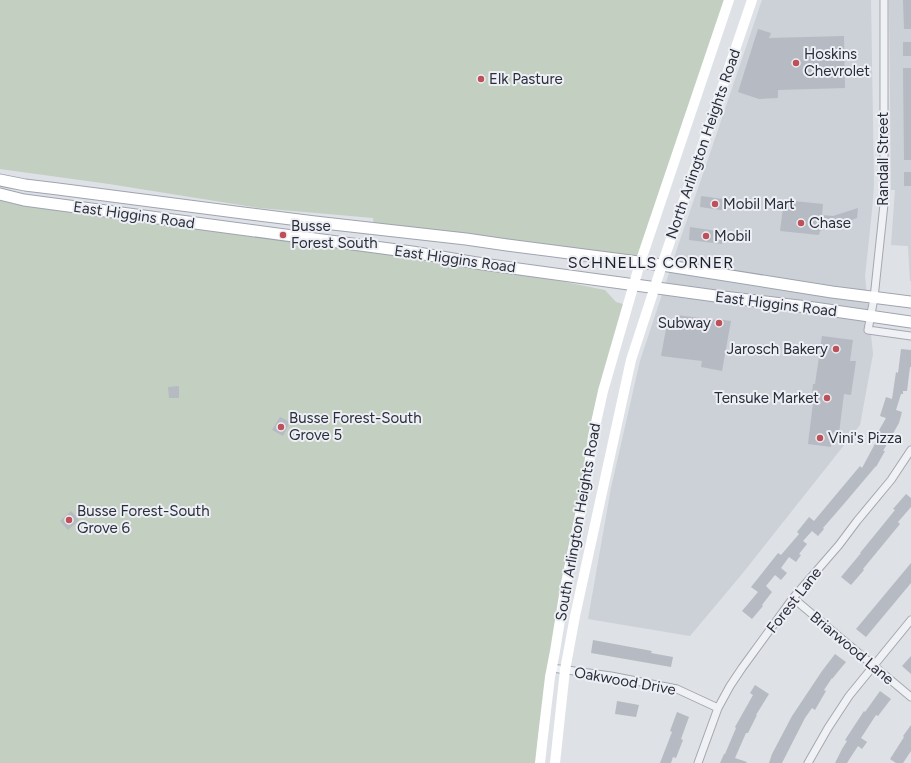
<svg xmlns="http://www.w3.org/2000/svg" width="911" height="763" font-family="Figtree,sans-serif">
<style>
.built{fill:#ccd0d7}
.green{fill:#c3cfc0}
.building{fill:#b6bac2}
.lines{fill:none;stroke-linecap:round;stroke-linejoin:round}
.street-casing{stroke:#a4a8af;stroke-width:9}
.primary-casing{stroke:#9fa4b0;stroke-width:13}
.street{stroke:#f0f1f5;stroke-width:7}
.secondary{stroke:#fff;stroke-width:10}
.primary{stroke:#fff;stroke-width:11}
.poi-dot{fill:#be5059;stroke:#edeff4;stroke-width:1.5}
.labels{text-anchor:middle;stroke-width:4;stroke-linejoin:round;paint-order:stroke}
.poi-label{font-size:15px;fill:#292e3b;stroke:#edeff4;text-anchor:start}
.street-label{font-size:15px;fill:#292e3b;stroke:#edeff4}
.neighbourhood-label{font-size:16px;letter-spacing:1px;fill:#1b202c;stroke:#edeff4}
</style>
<rect width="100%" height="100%" fill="#dee1e6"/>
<path class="built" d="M762,0H871L874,185L872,211L865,276L873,354L860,425L742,574L690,636L588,619L611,488L640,361L681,237L704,171Z
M889,0H911V281H910L908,246L891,245L895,190H891Z"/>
<path class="green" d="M0,0H727L640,263L374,229L373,218L259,208L109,184L0,169Z
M0,194L451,259L605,290L616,302L626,305L601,401L539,763H0Z"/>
<path class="building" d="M903,0H911V29H904Z
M758,29L771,33L769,38L844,36L845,88L778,90V98L759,99L738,92Z
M903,42H911V56H903Z
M903,68H911V160H904Z
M904,172H911V186H904Z
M701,196L730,200L728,211L700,207Z
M784,200L823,204L822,215L833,216L858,208L857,218L820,231L819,235L780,231Z
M690,227L724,232L722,244L689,240Z
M676,315L716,320V319L731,321L722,371L701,367L702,361L661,356L668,318L676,319Z
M822,336L853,340L850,361H856L851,395L844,394L839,433L833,432L831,447L808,444L813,403L811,402L813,384H815Z
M901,349L911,350V367H910L907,391H903V394H901L896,410L902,412L899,423L883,451H885L876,467V466L843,505L823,528L824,529L818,536L812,531L803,541L807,544L799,554L801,555L796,562L789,557L781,568L787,573L781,580L775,575L766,586L772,592L762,605L763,606L752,619L742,611L758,592L751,587L778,553L781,555L799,534L797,532L809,517L814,521L860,466L862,468L877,440L874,439L886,418L880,416L886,397L892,399L896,372L898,373Z
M179,386V398H169L168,387Z
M280,417L290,422L283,436L272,430Z
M906,494L911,498V507L898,522L900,524L863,569L864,570L851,585L841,577L861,553H860L895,510L893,509Z
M71,511L79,520L68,530L60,521Z
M911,563V583L866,637L856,629Z
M593,640L652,651L651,653L673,657L671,667L591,653Z
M835,654L846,662L832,679V678L824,690L826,691L815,710L812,708L805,718L782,763H769L772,754L792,716L822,671Z
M911,656V674L902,666Z
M755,685L769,694L756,715H757L748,733H746L735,758L747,762L746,763H720L724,754H725L736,728L735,727L753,695L750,693Z
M880,691L891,699L878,716L876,715L861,738L867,742L862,749L858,746L847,763H835L842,749L847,741L845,740L864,711L865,712Z
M617,701L639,705L636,717L615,714Z
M677,712L689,717L681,739L683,740L676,758L673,757L671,763H660L672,732L670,731Z
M911,725V751L903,763H896L890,759L904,737L903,736Z"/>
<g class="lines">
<defs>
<path id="street" d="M884,0V204L874,298L868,330L911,336
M793,598L911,697
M552,668L611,676L677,689L718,708
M698,763L718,708L730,686L742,668L793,598L839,545L857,521L891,480L911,450
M808,763L828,728L849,696L911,620"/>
<path id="primary" d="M0,180L25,185L58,189L243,213L315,222L466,239L507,245L662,265L832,292L911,302
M0,194L24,200L412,252L483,264L723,297L807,307L911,322"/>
</defs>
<use href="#street" class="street-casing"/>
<use href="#primary" class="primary-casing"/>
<use href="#street" class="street"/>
<path class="secondary" d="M540,763L543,736L550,677L555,651L566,583L587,481L593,436L603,391L640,263L729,0
M555,763L565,670L575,616L631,360L662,265L752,0"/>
<use href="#primary" class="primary"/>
</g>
<g class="poi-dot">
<circle cx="796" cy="63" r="4"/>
<circle cx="481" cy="79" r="4"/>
<circle cx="715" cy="204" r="4"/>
<circle cx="801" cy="223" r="4"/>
<circle cx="283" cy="235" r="4"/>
<circle cx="706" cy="236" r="4"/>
<circle cx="719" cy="323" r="4"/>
<circle cx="836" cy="349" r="4"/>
<circle cx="827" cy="398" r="4"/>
<circle cx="281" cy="427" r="4"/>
<circle cx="820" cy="438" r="4"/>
<circle cx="69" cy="520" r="4"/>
</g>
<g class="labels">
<g class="poi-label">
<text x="804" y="59">Hoskins<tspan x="804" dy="17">Chevrolet</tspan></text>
<text x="489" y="84">Elk Pasture</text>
<text x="723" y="209">Mobil Mart</text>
<text x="809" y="228">Chase</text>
<text x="291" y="231">Busse<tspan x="291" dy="17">Forest South</tspan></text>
<text x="714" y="241">Mobil</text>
<text x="711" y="328" text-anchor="end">Subway</text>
<text x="828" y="354" text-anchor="end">Jarosch Bakery</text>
<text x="819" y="403" text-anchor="end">Tensuke Market</text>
<text x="289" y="423">Busse Forest-South<tspan x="289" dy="17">Grove 5</tspan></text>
<text x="828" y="443">Vini's Pizza</text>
<text x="77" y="516">Busse Forest-South<tspan x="77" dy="17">Grove 6</tspan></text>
</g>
<g class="street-label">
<text transform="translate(703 144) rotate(-71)" y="5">North Arlington Heights Road</text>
<text transform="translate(883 159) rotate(-90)" y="5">Randall Street</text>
<text transform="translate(134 215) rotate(8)" y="5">East Higgins Road</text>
<text transform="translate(455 259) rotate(8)" y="5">East Higgins Road</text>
<text transform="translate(776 304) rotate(7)" y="5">East Higgins Road</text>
<text transform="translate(578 522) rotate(-80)" y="5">South Arlington Heights Road</text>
<text transform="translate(794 600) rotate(-52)" y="5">Forest Lane</text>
<text transform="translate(852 648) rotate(40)" y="5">Briarwood Lane</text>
<text transform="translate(625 681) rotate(10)" y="5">Oakwood Drive</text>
</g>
<g class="neighbourhood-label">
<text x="651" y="268">SCHNELLS CORNER</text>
</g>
</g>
</svg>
